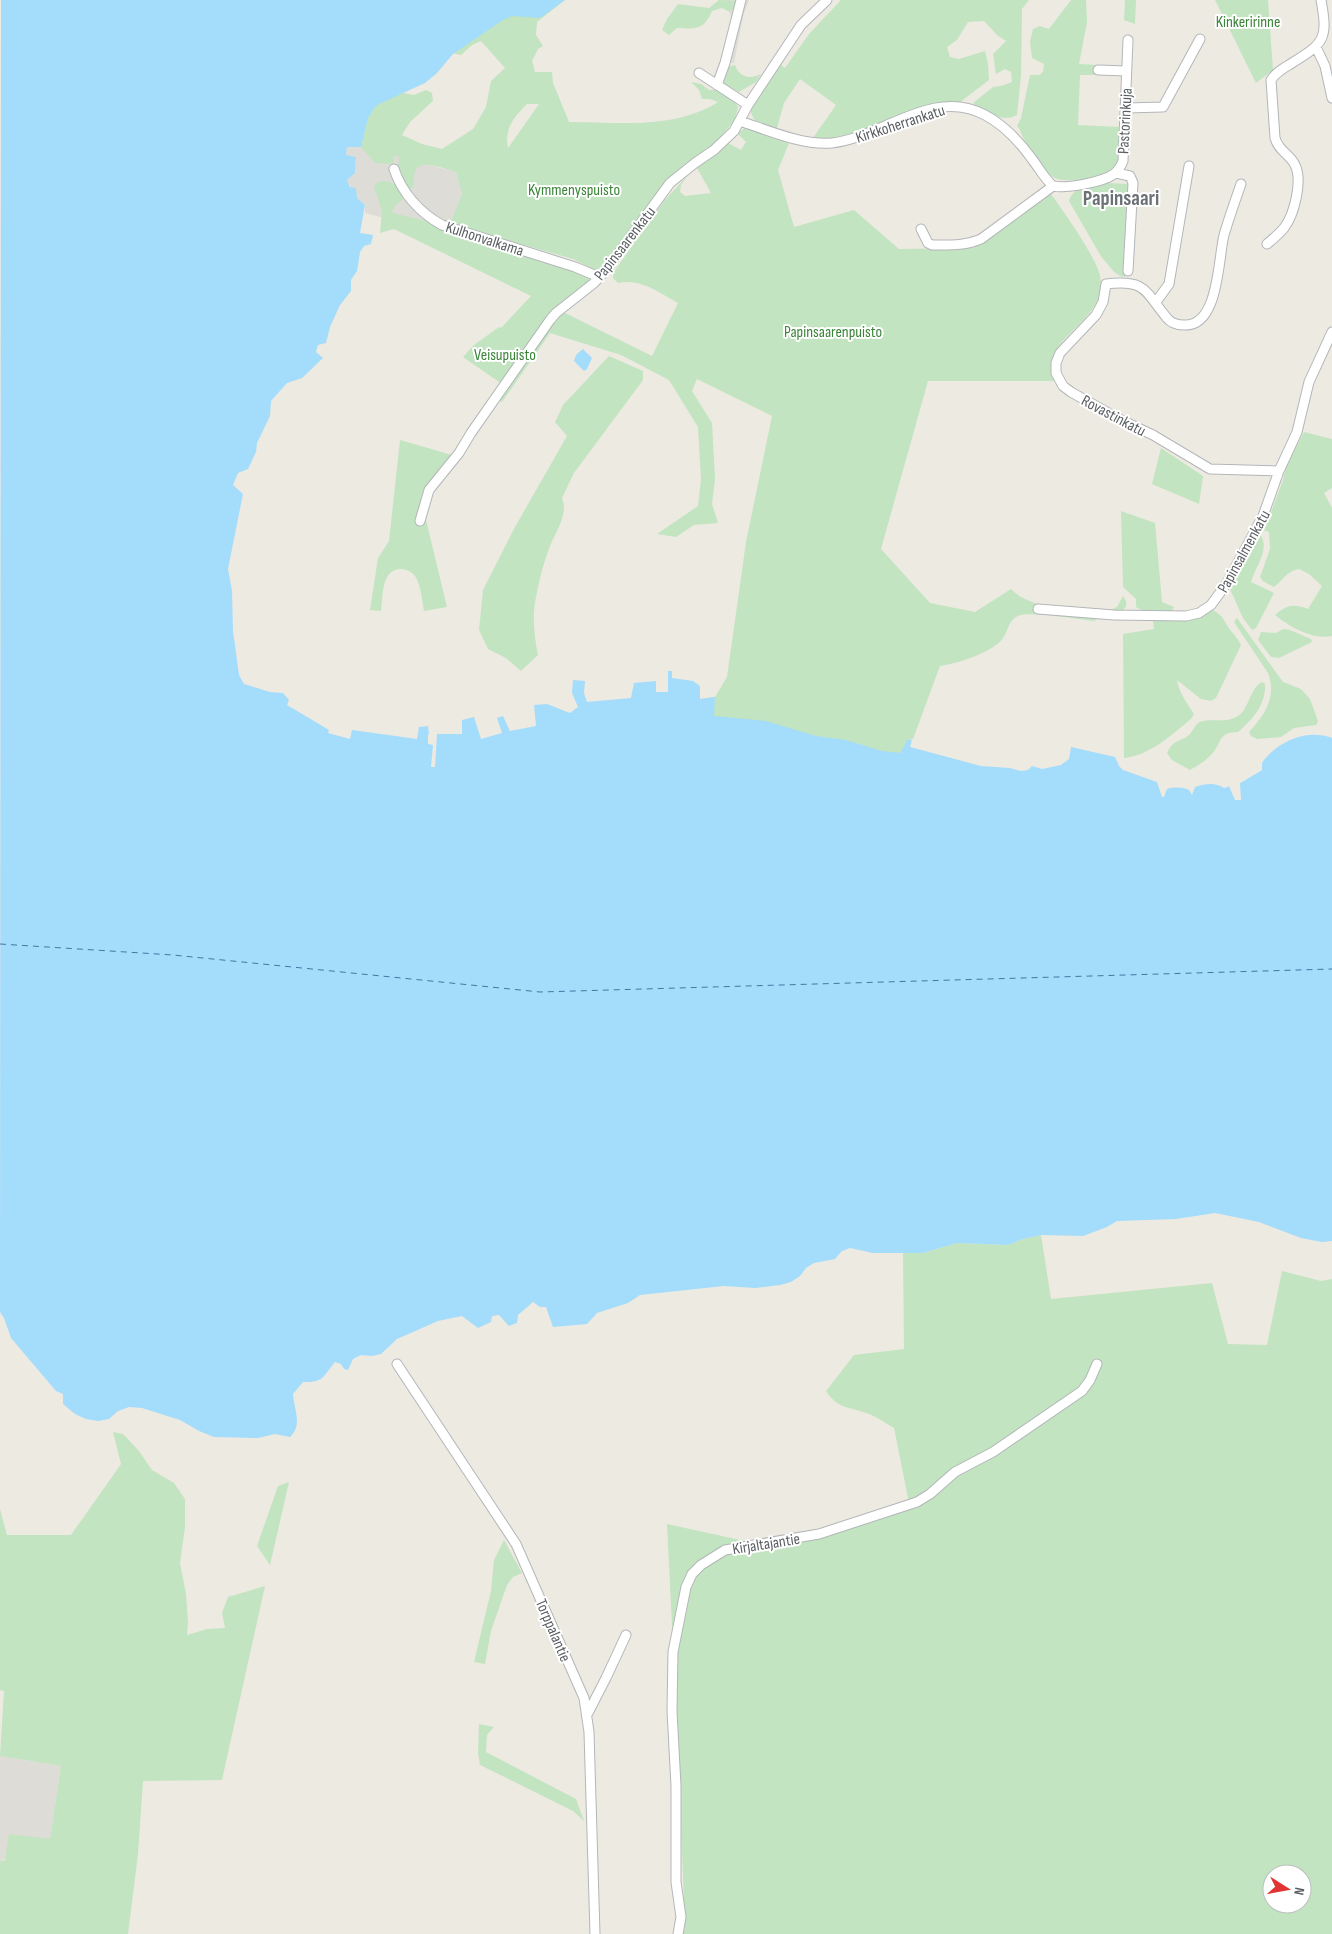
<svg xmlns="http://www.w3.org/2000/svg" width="1332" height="1934" font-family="'Sofia Sans Condensed',sans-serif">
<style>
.industrial{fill:#dedcd7}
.green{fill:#c2e4c0;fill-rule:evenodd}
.water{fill:#a4dcfb}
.pier{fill:#edeae2}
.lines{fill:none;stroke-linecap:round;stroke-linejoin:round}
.ferry{stroke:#4078a3;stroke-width:1;stroke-dasharray:6 5;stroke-linecap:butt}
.street-casing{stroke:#b3b6b9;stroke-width:11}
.street{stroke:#fff;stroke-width:9}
.labels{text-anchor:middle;stroke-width:4;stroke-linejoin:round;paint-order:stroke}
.park-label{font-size:16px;fill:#3b8439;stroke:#fff}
.street-label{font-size:16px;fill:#5b5f63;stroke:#fff}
.district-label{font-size:21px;font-weight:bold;fill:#6c7175;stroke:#fff}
</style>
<rect width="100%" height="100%" fill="#edeae2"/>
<path class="industrial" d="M723,0H749L744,13L734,63L721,61L724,56L732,18Z
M347,147H361L456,172L462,194L446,235L365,213V205L357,198L347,180L355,173L356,157L346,155Z
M0,1756L61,1766L50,1839L0,1861Z"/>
<path class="green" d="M565,0L537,22L536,35L543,46L538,49L532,61L535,72H552L553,83L569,122C618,122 674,130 718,102L710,99H702L699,90L691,82L701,84L709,90H718L734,101L738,107L735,120L715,143L686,163L669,178L604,266L600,270L596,271L573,259L450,224L462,194L456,172C445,170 420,157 415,172C413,176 414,183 413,188H408L398,167L399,157L394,156L393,163L390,164L375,163L361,147H352V133L365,99L394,96L404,93L414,95L426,90L432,93L433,101L410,122L402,135L422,144L442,149L473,129L486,107L491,81L505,68L481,41L472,45L461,55L447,52L443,35ZM527,104H539L508,148C504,129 514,117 527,104Z
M719,0L737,1L733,10L728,11L722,8L712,11C704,30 696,29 677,28L669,35L662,30L667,19L678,4L709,8Z
M841,0H1029L1022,9L1021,76L1017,115C1003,123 984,113 973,103L993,87L1001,86L1012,82L1011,72L1005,69L996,74L993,54L1006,41L997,35L984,21L968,22L957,40L947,47L950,57L959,59L985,51L988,64L989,80L959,103L931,105L849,135L831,139L813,138L836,105L800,79L784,103L777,128L755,121L751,113V108L798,36L800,35L781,65L785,68L809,34Z
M1071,0H1086L1087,22L1079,64L1097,65V75H1080L1078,125L1120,127C1120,138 1123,155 1116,165C1107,177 1064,186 1052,176C1044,170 1029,149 1024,139C1021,134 1021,130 1017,126L1021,118L1030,75H1039L1043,72L1044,64L1032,58L1030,42L1033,29L1040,26L1049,29Z
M1125,0H1136L1135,24L1124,20Z
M1215,0H1268L1273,70L1256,83Z
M735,65C739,77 750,80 761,74L756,82L739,92L724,84C724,77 724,73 728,67Z
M745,128C761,131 774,138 789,143L778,170L794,227L854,210L899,249L973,248L1051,194C1064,212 1096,257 1100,276C1110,323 1036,336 1055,381H928L881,549L930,603L975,612L1011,589C1033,612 1078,608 1109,611L1117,607L1123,596C1137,615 1103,614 1094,621C1078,619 1035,612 1021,615C1008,618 1009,630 1003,638C994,652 956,664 940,666L913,739H908L899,763L707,745L700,699L715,697L727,677L746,542L772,416L697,379L692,391L712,423L715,479L712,504L718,523L694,525L676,537L657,534L698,506L701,479L698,427L669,380L621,355L550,333L502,402L499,400L430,495L426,520L447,607L424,611C422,600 421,585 415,576C412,572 406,569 401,569C381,569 383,597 381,611L370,610L378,558L389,541L400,440L452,455L502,384L463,357L474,345L499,327L501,328L531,296L394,229L380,233L382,211L374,186L378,182L386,181L397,185L404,198L395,206L392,212L397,214L426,221L438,227L580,272L589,277V282L555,308L652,356L678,303C659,293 641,278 618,283L613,278V273L664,201L688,175L681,185L680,192L685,196L711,193L697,168L728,143L741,150L746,142L737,133Z
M1108,183L1129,184L1125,277C1113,275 1110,265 1102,258L1069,201C1073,185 1094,186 1108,183Z
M609,356L643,371V380L574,473L562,498C569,515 555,532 549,549C543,564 539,581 536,597C532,616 534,636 538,655L521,671L506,658L488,649L479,630L483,590L515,527L567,436L555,422L563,405Z
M1304,432L1332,439V488L1324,493L1332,508V636C1312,640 1290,627 1275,615C1288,604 1293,604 1308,609L1322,586L1309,574L1299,569C1285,572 1285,579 1274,587L1263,581L1260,577L1270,549L1269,532L1263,530V524L1270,515L1283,480L1286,466Z
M1161,448L1203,476L1199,504L1152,484Z
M1121,511L1155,523L1162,602L1174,607L1171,613L1145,612L1136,607V599L1123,587Z
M1260,534C1271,549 1255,567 1251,582L1274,593L1256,628L1252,630L1243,618L1229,587Z
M1213,610C1227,619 1223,622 1232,632C1236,637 1238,639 1241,645L1216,698L1211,701L1201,699L1177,680C1179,693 1187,703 1194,714L1191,719C1171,735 1151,755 1124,758L1123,634L1154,629L1153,621L1144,620L1202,616Z
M1237,618L1283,682L1301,689L1310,699L1318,721L1316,725L1294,728L1281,737L1257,739L1251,736L1249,732C1265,715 1277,696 1268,673L1234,622Z
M1283,629L1290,630L1311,639L1312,642L1279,658L1271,657L1258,640L1261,632L1276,633Z
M1262,682L1265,684C1266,705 1253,719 1238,732C1216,732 1223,744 1210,756C1204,762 1197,766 1190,770L1172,760L1167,753C1174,738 1182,742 1190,734C1194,729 1196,722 1203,721C1215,719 1227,723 1238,716C1250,708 1249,689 1262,682Z
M1041,1235L1051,1299L1212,1283L1228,1344L1267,1345L1282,1271L1321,1281L1332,1279V1934H683L685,1928C680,1794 674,1659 667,1524L763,1545L910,1508L894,1428C885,1423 876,1416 866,1413C847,1406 838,1409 826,1391L854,1355L904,1349L903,1253H923L957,1243L1008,1245L1023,1239ZM1272,1874H1302V1904H1272Z
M113,1432L123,1434L139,1451L152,1470L174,1483L185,1499V1527L180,1563L186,1594L188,1622L187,1635L207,1629L225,1628L222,1613L228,1597L265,1586L222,1780L143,1781L138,1854L128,1934H0V1861L5,1860L9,1834L50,1839L61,1766L0,1756L4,1691L0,1690V1509L7,1535H71L121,1464Z
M289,1482L270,1565L257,1546L278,1486Z
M504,1540L522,1573L513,1577L507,1585L491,1631L485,1664L474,1662L491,1591L494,1560Z
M479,1724L494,1727L487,1735L486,1752L576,1799L584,1821L573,1811L480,1765L478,1753Z"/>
<path class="water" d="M1,0H565L540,18L512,16L503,20L453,54L437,73L425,83L379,104L375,107L368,118L361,147H347L346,155L356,157L355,173L347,180L350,187L356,188L357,198L365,205L360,233L373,235L371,244L364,246L360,252L357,271L351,280V291L340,305L330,327L326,343L318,345L316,352L323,358L302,378L287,383L271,401L270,416L257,443L256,452L248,469L238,473L233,485L243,494L228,569L232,591L233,631L239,675L244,684L270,692L283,693L289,700L287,705L329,730L328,733L350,739L352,730L417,739L419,727L428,726L429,734H462V720L474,717L481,739L502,733L497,718L503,716L510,731L536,726L534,705L547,704L570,713L578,707L572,693L573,680L585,681L584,693L587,702L631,698L634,683L656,681V692H668V671H672V678L693,681L700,686V699L715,697L714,716L766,721L816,736L846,740L882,751L900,753L908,739L912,740L910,747L981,766L1010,768L1021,771L1028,770L1032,766L1042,769L1061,765L1069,759L1071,747L1115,757L1119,766L1123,770L1157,782L1162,797H1164L1167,789C1174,787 1182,787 1189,790L1192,795L1195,787C1205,784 1215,782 1224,788L1240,783L1262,770V763C1276,742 1307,728 1332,738V1241L1322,1242L1301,1238L1259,1222L1215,1213L1176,1219L1117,1221L1107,1227L1083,1236L1041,1235L1023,1239L1008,1245L957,1243L923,1253H873L850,1248L842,1251L835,1259L814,1263L806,1268L800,1276L791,1282L780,1285L755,1288L724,1286L640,1295L628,1303L597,1313L587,1324L553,1327L546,1307H540L533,1302L518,1315L517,1323L509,1326L499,1315L492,1316L491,1322L478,1328L462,1316L438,1321L397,1339L381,1354L372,1356L361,1355L353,1359L348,1370L344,1369L341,1364L335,1362C323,1376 324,1383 303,1382L293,1394C294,1410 303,1425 290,1437L275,1434L258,1438L214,1437L199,1431L180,1420L142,1408L129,1407L118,1411L109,1419L98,1421L86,1419L75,1414L63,1404V1394L56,1391L11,1338L4,1318L0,1312Z
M583,349L592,358L587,369L584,371L574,361L576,355Z"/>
<path class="pier" d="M428,734H437L435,767H431L433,745L428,744Z
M1261,767L1262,770L1240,783L1241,800H1235L1228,784L1240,780Z"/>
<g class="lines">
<path class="ferry" d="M0,944L173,955L540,992L1332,969"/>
<defs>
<path id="street" d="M1316,47L1325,66L1332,98
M1098,70L1126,71
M699,73L748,105
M717,85L725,63L741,0
M1126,108L1163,107L1200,39
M740,121C767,130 804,146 832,143C884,137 932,87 985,115C1004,125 1019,141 1032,159C1039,168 1044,178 1053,186C1066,189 1103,182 1114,174C1119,170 1121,166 1123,161L1128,40
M394,169C402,193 420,213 442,225L575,267L599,277
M1116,173L1130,176L1133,183L1128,271
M1241,184C1235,201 1229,218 1224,235C1218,259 1219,327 1184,325C1178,325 1171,323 1167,318C1145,292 1147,279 1106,284L1103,302L1096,315L1060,353L1056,363V373L1063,386L1071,392L1119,419L1153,435L1210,469L1279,471
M921,229L928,243L932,245C950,245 965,246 981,239L1053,186
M1267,244C1273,239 1279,234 1284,228C1294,215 1303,181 1295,165C1290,154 1279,152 1275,138L1271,80C1276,72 1284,68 1292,63C1325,43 1328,38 1321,0
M1156,302L1169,284L1189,166
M420,521L429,490L459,453L471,433L550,320L556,313L594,283L610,265L670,183L695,163L714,150L734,131L748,105L801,25L827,0
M1038,609L1114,615L1186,616L1199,613L1211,605L1227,583L1263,516L1279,471L1297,432L1309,382L1332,332
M397,1364L516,1544L584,1698L589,1732L595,1934
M588,1713L606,1678L626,1635
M678,1934L681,1917L676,1882V1786L672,1711L673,1652L686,1587L692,1574L701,1565L725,1550L819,1534L917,1502L930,1494L955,1472L993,1452L1082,1391L1090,1380L1097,1364"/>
</defs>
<use href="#street" class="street-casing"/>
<use href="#street" class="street"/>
</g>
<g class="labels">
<g class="park-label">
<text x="1248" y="27">Kinkeririnne</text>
<text x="574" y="195">Kymmenyspuisto</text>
<text x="833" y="337">Papinsaarenpuisto</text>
<text x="505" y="360">Veisupuisto</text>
</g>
<g class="street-label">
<text transform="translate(1124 121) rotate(-87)" y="6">Pastorinkuja</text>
<text transform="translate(900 123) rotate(-18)" y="6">Kirkkoherrankatu</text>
<text transform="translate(485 238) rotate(18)" y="6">Kulhonvalkama</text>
<text transform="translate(624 243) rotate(-52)" y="6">Papinsaarenkatu</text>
<text transform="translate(1114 415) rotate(28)" y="6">Rovastinkatu</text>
<text transform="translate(1243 551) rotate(-61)" y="6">Papinsalmenkatu</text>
<text transform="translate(766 1543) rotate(-9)" y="6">Kirjaltajantie</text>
<text transform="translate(554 1630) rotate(67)" y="6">Torppalantie</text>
</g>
<g class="district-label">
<text x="1121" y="205">Papinsaari</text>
</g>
</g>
<g transform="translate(1287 1889) rotate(101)"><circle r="24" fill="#ffffff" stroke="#bdbfc1"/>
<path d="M0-4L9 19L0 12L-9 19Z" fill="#e13534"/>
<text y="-8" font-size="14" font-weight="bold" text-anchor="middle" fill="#5b5f63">N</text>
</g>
</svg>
